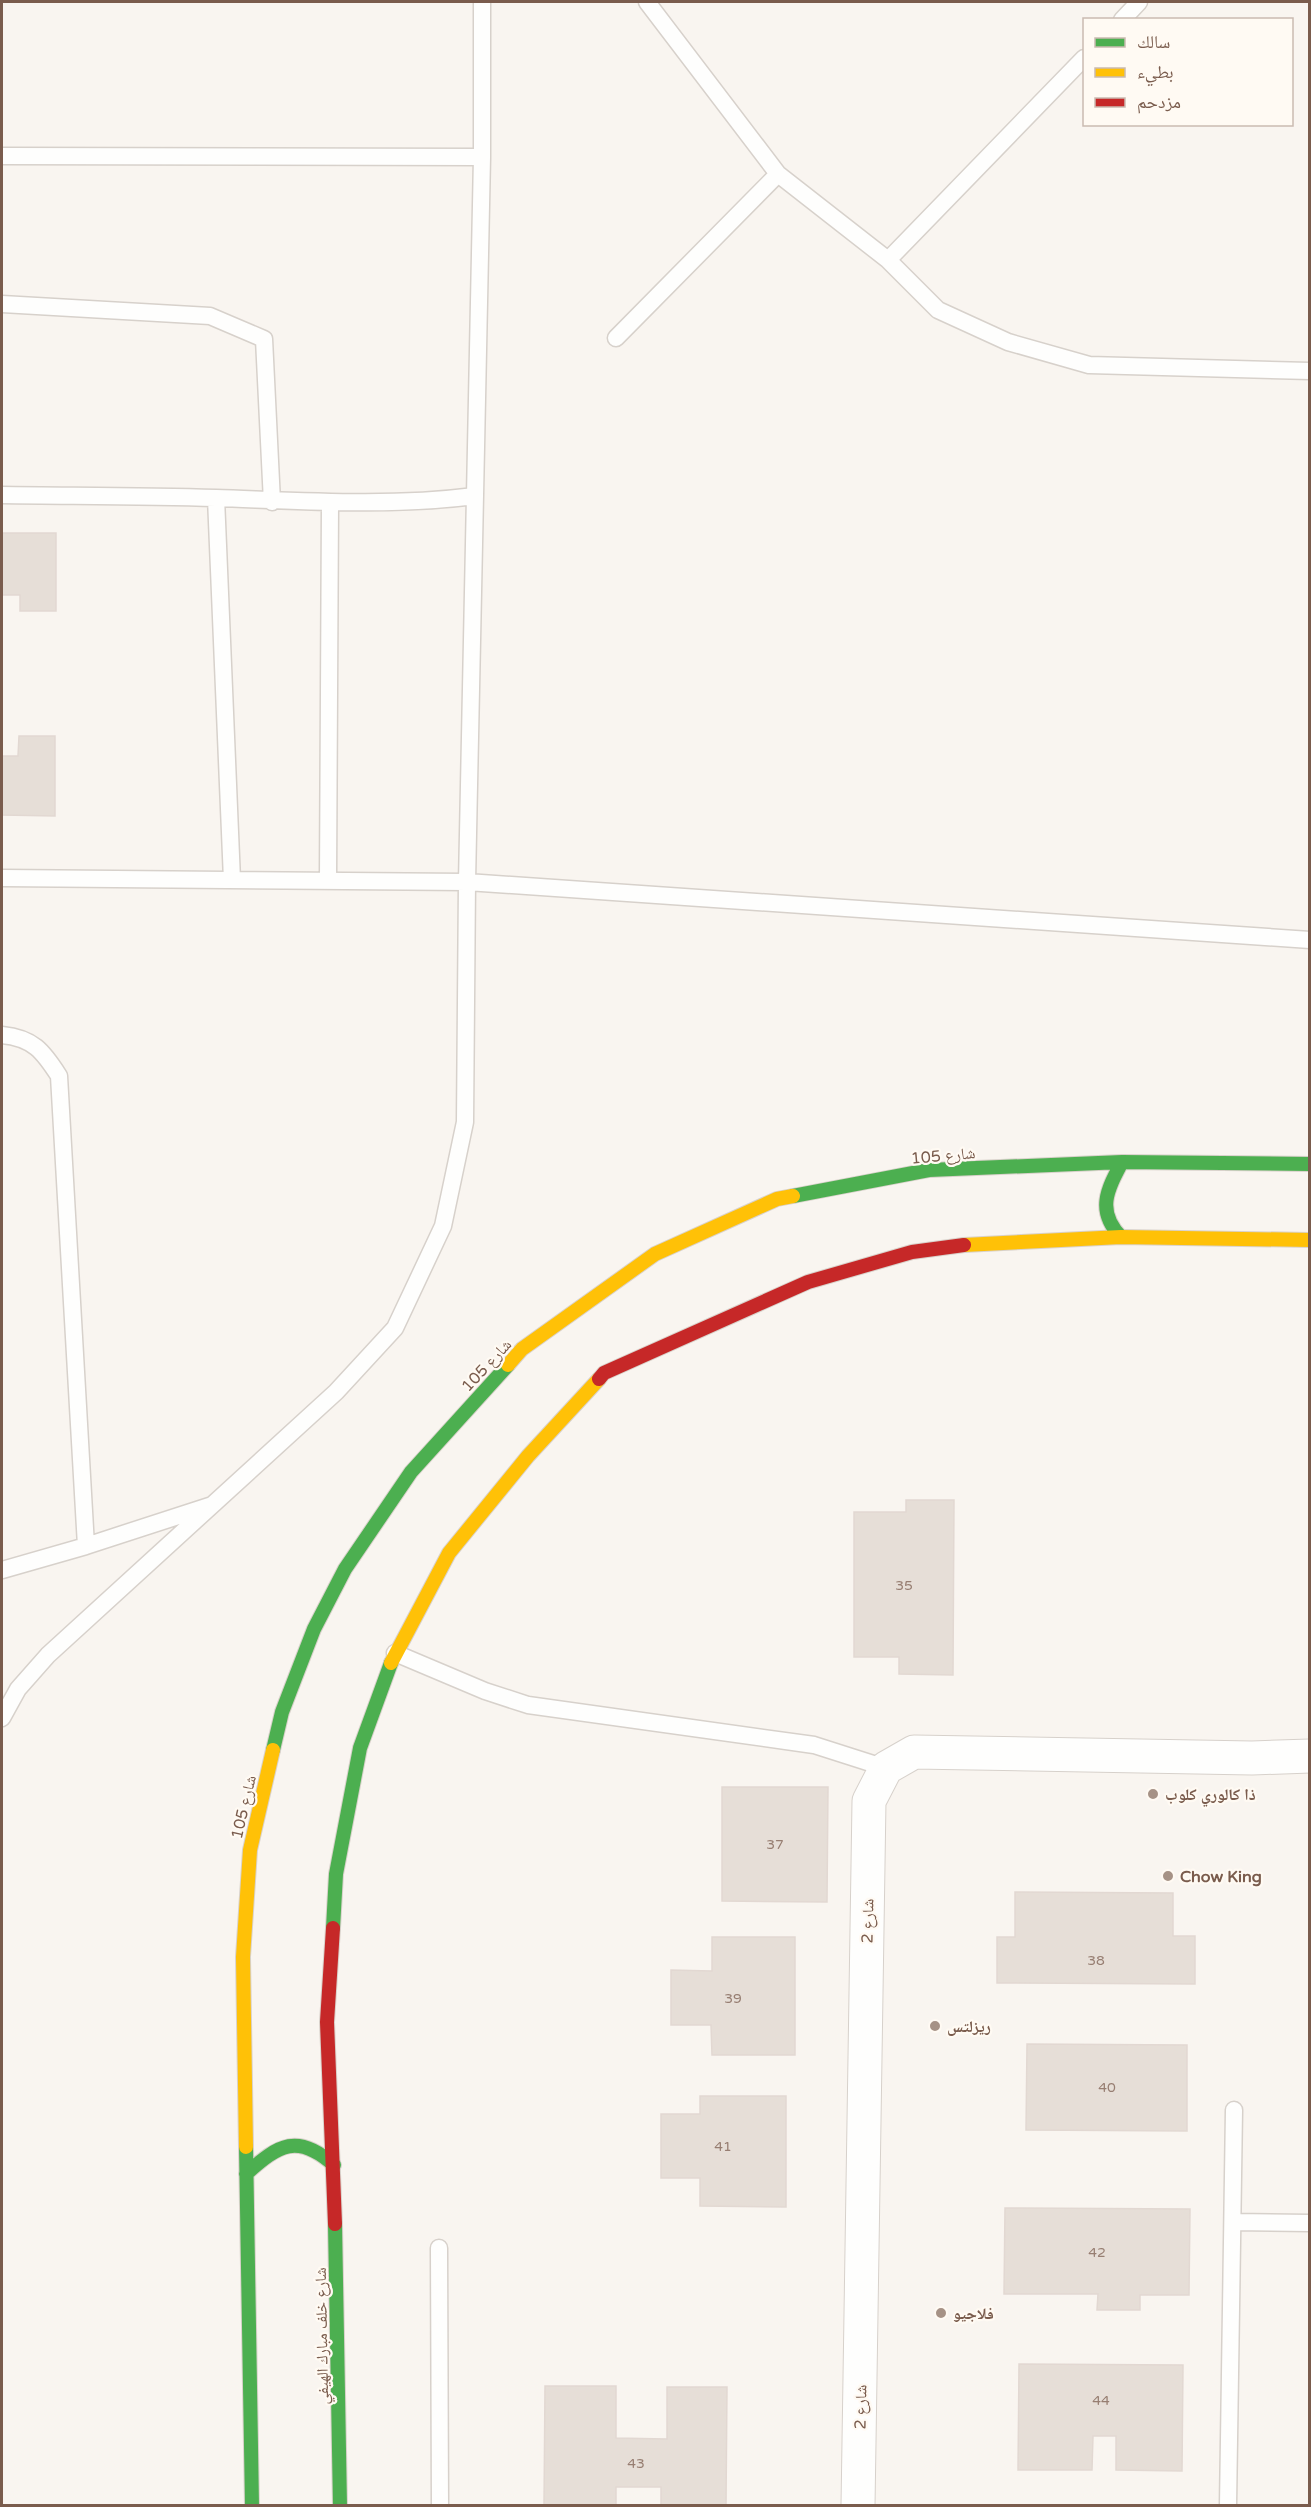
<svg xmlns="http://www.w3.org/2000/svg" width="1311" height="2507" font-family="'Varela Round','Noto Naskh Arabic',sans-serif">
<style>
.building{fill:#e6ded7;stroke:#e2d8d2;stroke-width:1.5}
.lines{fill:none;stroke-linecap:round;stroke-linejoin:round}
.lane-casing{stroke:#d7d1cb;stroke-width:19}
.street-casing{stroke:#d7d1cb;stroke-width:35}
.fast-casing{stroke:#d9d2cb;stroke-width:16}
.slow-casing{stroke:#d9d2cb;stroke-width:16}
.jam-casing{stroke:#d9d2cb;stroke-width:16}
.lane{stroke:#fefefd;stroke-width:16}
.street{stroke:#fefefd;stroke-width:33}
.fast{stroke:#4caf50;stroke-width:14}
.slow{stroke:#ffc107;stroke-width:14}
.jam{stroke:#c62828;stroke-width:14}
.poi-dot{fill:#a69286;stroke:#fffaf3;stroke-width:2}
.labels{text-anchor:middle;stroke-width:4.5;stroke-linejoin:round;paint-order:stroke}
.number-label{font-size:14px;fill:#977e72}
.street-label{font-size:16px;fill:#7a5c4d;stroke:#fffaf3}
.poi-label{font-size:16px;font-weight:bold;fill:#7a5c4d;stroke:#fffaf3;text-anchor:start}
</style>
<rect width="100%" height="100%" fill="#f9f5f0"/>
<path class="building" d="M2,533H56V611H20V595H2Z
M19,736H55V816L2,815V756H18Z
M906,1500H954L953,1675L899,1674V1657H854V1512H906Z
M722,1787H828L827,1902L722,1901Z
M1015,1892L1173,1893V1936H1195V1984L997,1983V1937H1015Z
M712,1937H795V2055H712L711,2025H671V1970L712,1971Z
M1027,2044L1187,2045V2131L1026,2130Z
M700,2096H786V2207L700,2206V2178H661V2114H700Z
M1005,2208L1190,2209L1189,2295H1140V2310H1097L1098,2294H1004Z
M1019,2364L1183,2365L1182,2471L1116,2470V2436H1093L1092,2470H1018Z
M545,2386H616V2438L667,2439V2387H727L726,2506H661V2487H616V2506H544Z"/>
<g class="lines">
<defs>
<path id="lane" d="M647,2L778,174L888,260L938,310L1008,342L1089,365L1310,371
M1122,20L1139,2
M2,156L482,157
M888,260L1084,58
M2,304L210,316L264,339L272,502
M616,338L778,174
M2,495C73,496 144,496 216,498C303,501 388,507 475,496
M216,498L232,880
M2,878L467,882L1310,940
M328,881L330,504
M2,1035C33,1038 43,1051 59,1076L86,1546
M2,1570L86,1546L212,1505
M395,1653L485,1691L528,1705L814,1745L886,1768
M2,1718L18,1689L48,1655L336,1392L395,1328L443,1226L465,1122L467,882L482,157V2
M1233,2222L1310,2223
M439,2248L440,2506
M1228,2506L1234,2110"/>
<path id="street" d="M858,2506L869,1801L886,1768L914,1752L1252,1758L1310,1756"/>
<path id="fast" d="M793,1196L929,1170L1122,1162L1310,1164
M1121,1237C1096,1211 1107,1190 1122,1162
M273,1750L282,1712L314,1629L345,1569L411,1472L508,1365
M333,1928L336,1874L360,1748L391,1663
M246,2147L252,2506
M246,2174C279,2144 298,2133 334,2165
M335,2224L340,2506"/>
<path id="slow" d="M964,1245L1121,1237L1310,1240
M508,1365L522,1349L655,1254L777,1199L793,1196
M391,1663L449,1553L528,1456L599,1379
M246,2147L243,1957L250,1850L273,1750"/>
<path id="jam" d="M599,1379L604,1373L808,1282L912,1252L964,1245
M333,1928L327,2022L335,2224"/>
</defs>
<use href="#lane" class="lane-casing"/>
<use href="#street" class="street-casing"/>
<use href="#fast" class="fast-casing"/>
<use href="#slow" class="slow-casing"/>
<use href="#jam" class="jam-casing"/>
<use href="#lane" class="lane"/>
<use href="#street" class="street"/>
<use href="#fast" class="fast"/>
<use href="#slow" class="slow"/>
<use href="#jam" class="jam"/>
</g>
<g class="poi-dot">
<circle cx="1153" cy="1794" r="6"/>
<circle cx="1168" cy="1876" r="6"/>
<circle cx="935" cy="2026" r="6"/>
<circle cx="941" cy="2313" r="6"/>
</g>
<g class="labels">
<g class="number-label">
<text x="904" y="1590">35</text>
<text x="775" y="1849">37</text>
<text x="1096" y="1965">38</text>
<text x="733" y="2003">39</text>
<text x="1107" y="2092">40</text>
<text x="723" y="2151">41</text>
<text x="1097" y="2257">42</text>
<text x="1101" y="2405">44</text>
<text x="636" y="2468">43</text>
</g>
<g class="street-label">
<text transform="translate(943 1155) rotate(-5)" y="6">شارع 105</text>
<text transform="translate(486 1365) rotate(-47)" y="6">شارع 105</text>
<text transform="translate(243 1807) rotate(-77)" y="6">شارع 105</text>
<text transform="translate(867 1921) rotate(-89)" y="6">شارع 2</text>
<text transform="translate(321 2336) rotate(-91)" y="6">شارع خلف مبارك الهيفي</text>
<text transform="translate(860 2407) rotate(-89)" y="6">شارع 2</text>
</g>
<g class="poi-label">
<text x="1165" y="1800">ذا كالوري كلوب</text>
<text x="1180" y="1882">Chow King</text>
<text x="947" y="2032">ريزلتس</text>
<text x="953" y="2319">فلاجيو</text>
</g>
</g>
<rect width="1311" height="2507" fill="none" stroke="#7a5c4d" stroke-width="6"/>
<rect x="1083" y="18" width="210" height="108" fill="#fffaf3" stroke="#cabbb1" stroke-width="1.5"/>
<rect x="1095" y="38" width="30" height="9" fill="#4caf50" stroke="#cabbb1" stroke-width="1.5"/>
<text x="1137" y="48" font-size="18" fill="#7a5c4d">سالك</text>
<rect x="1095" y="68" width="30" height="9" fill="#ffc107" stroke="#cabbb1" stroke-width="1.5"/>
<text x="1137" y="78" font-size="18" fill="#7a5c4d">بطيء</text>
<rect x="1095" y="98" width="30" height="9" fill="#c62828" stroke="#cabbb1" stroke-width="1.5"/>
<text x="1137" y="108" font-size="18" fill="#7a5c4d">مزدحم</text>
</svg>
